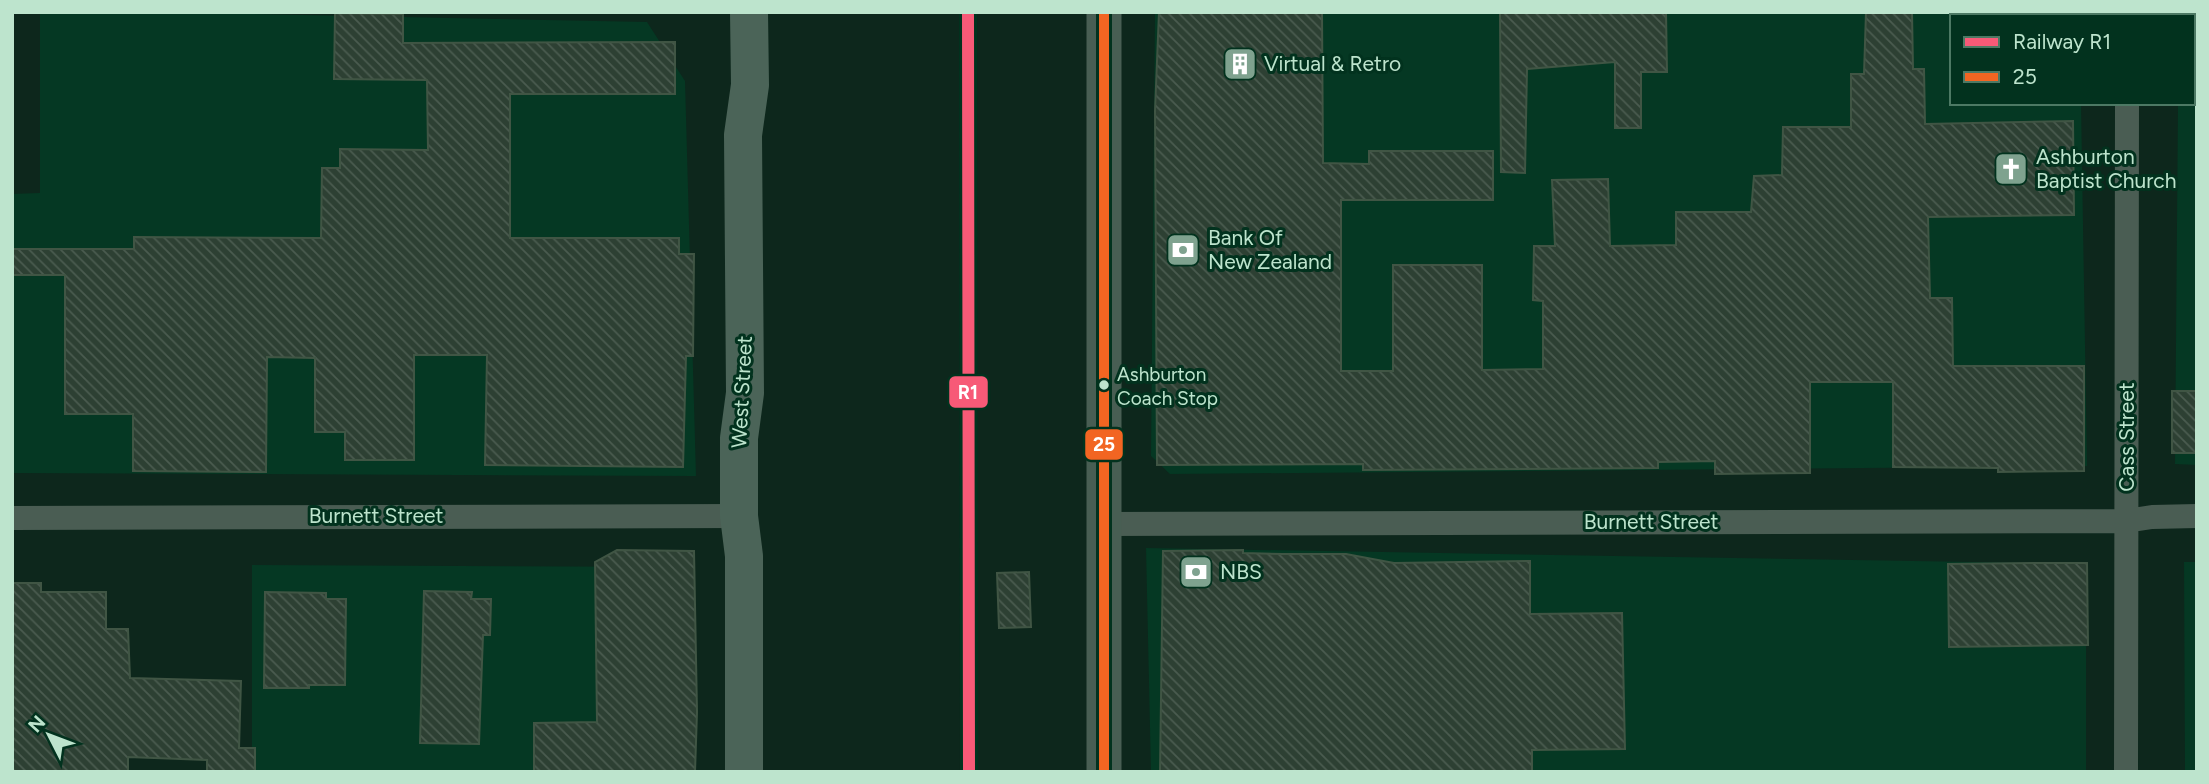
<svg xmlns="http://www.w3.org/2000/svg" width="2209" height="784" font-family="Figtree,sans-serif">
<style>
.built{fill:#053823}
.building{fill:url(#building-back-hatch);stroke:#405544;stroke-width:2}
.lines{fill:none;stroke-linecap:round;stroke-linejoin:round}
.minor{stroke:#4a5d53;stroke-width:24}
.secondary{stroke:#485e53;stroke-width:35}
.trunk{stroke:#4b6458;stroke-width:38}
.bus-1-casing{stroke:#02321e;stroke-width:16}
.bus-1{stroke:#f26522;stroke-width:10}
.rail-1-casing{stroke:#02321e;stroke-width:18}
.rail-1{stroke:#f75a77;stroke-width:12}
.bus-dot{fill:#bde4cd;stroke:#02321e;stroke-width:2.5}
.labels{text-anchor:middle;stroke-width:6;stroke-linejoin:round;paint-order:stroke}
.bus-label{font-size:19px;fill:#bde4cd;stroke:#02321e;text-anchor:start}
.poi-label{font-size:21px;fill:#bde4cd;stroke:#02321e;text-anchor:start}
.street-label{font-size:21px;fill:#bde4cd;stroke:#02321e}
.line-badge{stroke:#02321e;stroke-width:2.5}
.badge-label{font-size:19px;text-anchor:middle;font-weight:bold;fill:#fff}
</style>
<defs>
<pattern id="building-back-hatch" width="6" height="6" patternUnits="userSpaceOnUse" patternTransform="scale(1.75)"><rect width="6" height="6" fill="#2d4033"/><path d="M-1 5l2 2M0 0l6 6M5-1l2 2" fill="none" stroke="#4a5b4f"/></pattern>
</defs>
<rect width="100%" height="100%" fill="#0d271c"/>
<path class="built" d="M40,12H160L647,22L685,81L696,476L12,473V194L40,193Z
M1155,12H2076L2079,16H1952V103H2081L2087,466L1170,474L1151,456Z
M2179,12H2197V465L2175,464L2178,103H2193V16H2179Z
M1146,548L2086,564V772H1151Z
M2184,562H2197V772H2185Z
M252,565L689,567L691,772H252Z"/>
<path class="building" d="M1159,12H1322L1323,163L1369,164V151H1493V200H1341V371H1393V265H1482V370L1543,369V301L1533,300L1534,246H1555L1552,180L1608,179L1610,246L1676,245V212H1751L1754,176L1782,175L1783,127H1851V74H1864L1866,12H1912L1913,69H1924L1925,124L2073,121L2074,215L1928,217L1930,298H1952L1953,366H2084V471L1998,472V468L1893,467V382H1810V473L1715,474V461L1658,462V468L1363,470V464L1157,465L1155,111Z
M1500,12H1666L1667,72H1641V128H1615V62L1527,69L1525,173L1501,172Z
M335,13L403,14V43L675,42V94H510V238H679V254H694L693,356H686L683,467L485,465L487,355H414V460H345V432H315V358L267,357L266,472L133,471V414H65V275H12V249H134V237L321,238L322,168H340V149L428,150L427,80L334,79Z
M2172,391H2197V453H2172Z
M617,550L694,551L697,712L695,772H534V723L597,722L595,562Z
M1243,550V553L1283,554H1346L1394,563L1530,561V614L1622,613L1625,749L1532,750V772H1160L1163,551Z
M2032,563H2087L2088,645L1949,647L1948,564Z
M1029,572L1031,627L999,628L997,573Z
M12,583H41V592H106V629H128L130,678L241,681L239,748H255V772H207V760L128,757V772H12Z
M424,591L472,592L471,599H491L490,635H483L479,744L420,743Z
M265,592L326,593V599H346L345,685H309V688H264Z"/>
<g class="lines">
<path class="minor" d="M2128,16V12
M12,518L739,516
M1104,524L2126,521L2152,517L2197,516
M2126,772L2127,103"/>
<path class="secondary" d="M1104,12V772"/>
<path class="trunk" d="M744,772V556L739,516V438L745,393L743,135L750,85L749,12"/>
<defs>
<path id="bus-1" d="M1104,12V772"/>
</defs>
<use href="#bus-1" class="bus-1-casing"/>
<use href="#bus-1" class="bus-1"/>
<defs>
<path id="rail-1" d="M968,12L969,772"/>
</defs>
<use href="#rail-1" class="rail-1-casing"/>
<use href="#rail-1" class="rail-1"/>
</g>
<defs>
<symbol id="building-square" viewBox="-11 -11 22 22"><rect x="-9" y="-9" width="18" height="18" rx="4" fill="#7fa28f" stroke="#02321e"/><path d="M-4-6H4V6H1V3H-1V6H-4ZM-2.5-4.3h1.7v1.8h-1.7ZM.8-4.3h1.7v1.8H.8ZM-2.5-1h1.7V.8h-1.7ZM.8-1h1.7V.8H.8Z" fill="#fff"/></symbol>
<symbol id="church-square" viewBox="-11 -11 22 22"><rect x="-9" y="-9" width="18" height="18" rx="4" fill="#7fa28f" stroke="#02321e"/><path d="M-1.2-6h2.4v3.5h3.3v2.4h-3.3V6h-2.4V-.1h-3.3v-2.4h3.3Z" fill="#fff"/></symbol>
<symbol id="bank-square" viewBox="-11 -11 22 22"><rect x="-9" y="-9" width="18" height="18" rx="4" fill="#7fa28f" stroke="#02321e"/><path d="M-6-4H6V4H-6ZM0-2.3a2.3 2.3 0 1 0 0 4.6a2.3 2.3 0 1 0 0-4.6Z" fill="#fff"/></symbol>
</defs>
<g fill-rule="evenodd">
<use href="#building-square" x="1221" y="45" width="38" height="38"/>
<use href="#church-square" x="1992" y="150" width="38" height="38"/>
<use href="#bank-square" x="1164" y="231" width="38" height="38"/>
<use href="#bank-square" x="1177" y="553" width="38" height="38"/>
</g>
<circle class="bus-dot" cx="1104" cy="385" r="6"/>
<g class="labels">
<g class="bus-label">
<text x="1117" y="381">Ashburton<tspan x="1117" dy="24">Coach Stop</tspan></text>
</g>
<g class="poi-label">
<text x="1264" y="71">Virtual &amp; Retro</text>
<text x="2036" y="164">Ashburton<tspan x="2036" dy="24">Baptist Church</tspan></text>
<text x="1208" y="245">Bank Of<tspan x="1208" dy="24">New Zealand</tspan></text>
<text x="1220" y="579">NBS</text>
</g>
<g class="street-label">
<text transform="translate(742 392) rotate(-87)" y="7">West Street</text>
<text transform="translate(2127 437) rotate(-90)" y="7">Cass Street</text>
<text x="376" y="523">Burnett Street</text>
<text x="1651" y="529">Burnett Street</text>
</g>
</g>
<g class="line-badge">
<rect x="948" y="375" width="41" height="34" rx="7" fill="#f75a77"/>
<rect x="1084" y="428" width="40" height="33" rx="7" fill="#f26522"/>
</g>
<g class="badge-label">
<text x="968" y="399">R1</text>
<text x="1104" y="451">25</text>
</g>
<rect width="2209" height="784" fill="none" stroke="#bde4cd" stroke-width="28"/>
<rect x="1950" y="14" width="245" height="91" fill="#02321e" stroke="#4d7964" stroke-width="2"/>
<rect x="1964" y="37" width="35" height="10" fill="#f75a77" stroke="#4d7964" stroke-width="2"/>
<text x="2013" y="49" font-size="21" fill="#bde4cd">Railway R1</text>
<rect x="1964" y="72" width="35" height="10" fill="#f26522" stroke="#4d7964" stroke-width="2"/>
<text x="2013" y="84" font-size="21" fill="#bde4cd">25</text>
<g transform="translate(49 735) rotate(312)" stroke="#02321e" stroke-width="5" paint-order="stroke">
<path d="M0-5L12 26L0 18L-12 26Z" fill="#bde4cd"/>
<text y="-10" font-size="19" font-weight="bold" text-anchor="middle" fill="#bde4cd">N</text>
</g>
</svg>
